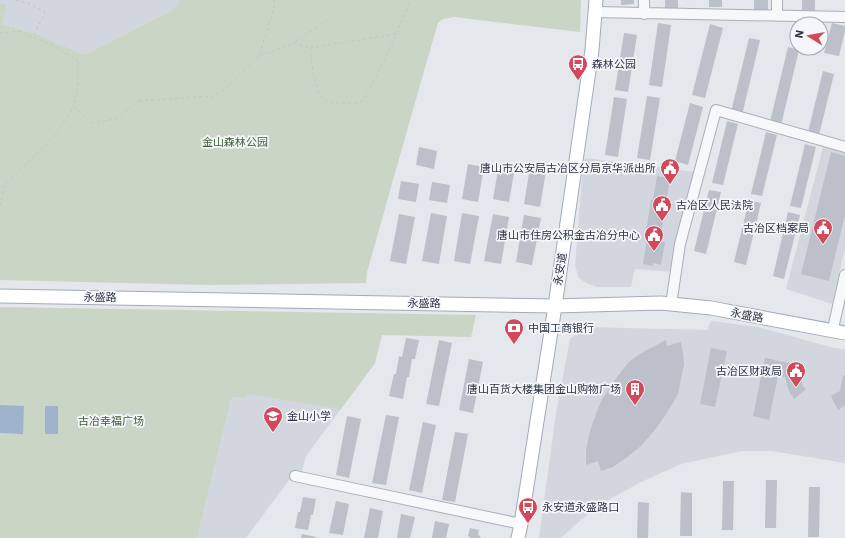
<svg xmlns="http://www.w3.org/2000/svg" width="845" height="538" font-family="'IBM Plex Sans','Noto Sans SC',sans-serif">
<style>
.built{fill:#d2d6de}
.green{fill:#c9d6c5}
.water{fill:#9fb4cc}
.building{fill:#bbc0ca}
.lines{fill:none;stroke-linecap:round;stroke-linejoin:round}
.minor-casing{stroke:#a9aeb7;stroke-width:12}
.major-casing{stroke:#a3abb8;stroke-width:15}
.path{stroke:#c2c5cb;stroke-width:1;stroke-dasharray:3 3;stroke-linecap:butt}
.minor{stroke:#f7f8fa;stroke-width:10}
.major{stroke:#fff;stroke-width:13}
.labels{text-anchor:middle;stroke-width:3.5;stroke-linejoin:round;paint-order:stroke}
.poi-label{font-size:11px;fill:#2b3445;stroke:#f4f6f9;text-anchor:start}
.park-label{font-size:11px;fill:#3f6138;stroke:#f4f6f9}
.street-label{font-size:11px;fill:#2b3445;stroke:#f4f6f9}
</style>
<rect width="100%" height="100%" fill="#e4e7ec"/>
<path class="built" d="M0,0H180L172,10L85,55L39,35L2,24L7,5L0,3Z
M823,147L845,153V249L832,304L786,289Z
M585,158L695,172L673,272L635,269L631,287H597L586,283L579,278L575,266L582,178Z
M711,321L758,327L834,348L845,349V463L772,451H742L681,464L639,483L610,499L582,519L561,538H539L556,413L570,339L585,327L707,330Z
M375,363L306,456L299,482L289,480L246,538H197L231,400L235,397L245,398L248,394Z"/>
<path class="green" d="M180,0H581L580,32L454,17L443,19L438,23L420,85L367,272L366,283L209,285L0,280V3L7,5L2,24L39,35L85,55L172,10Z
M0,307L476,315L471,337L382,335L375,363L341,409L248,394L245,398L235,397L231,400L197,538H0Z"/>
<path class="water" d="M0,405L24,406L23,434L0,433Z
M45,406H58V434H45Z"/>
<path class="building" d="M621,0H634V4L621,5Z
M665,0H678V8H665Z
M709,0H722V7H709Z
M754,0H768V10H754Z
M802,0H815V11L802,10Z
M658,23L671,25L662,87L649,85Z
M832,23L845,26V31L839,56L824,53Z
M710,24L723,28L705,98L692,95Z
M624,33L637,35L628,92L615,90Z
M749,38L760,40L742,115L731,112Z
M788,47L799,50L781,125L770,122Z
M823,71L834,74L819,135L808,132Z
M647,96L660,98L650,160L637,158Z
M614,97L627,99L618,157L605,155Z
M690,103L703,107L688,165L675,161Z
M727,121L738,124L723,185L712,183Z
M766,132L777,135L762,196L751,194Z
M805,144L816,147L801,208L790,206Z
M419,147L437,151L434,169L416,165Z
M831,152L845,156V215L829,281L801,274Z
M468,164L484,167L478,202L462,199Z
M499,164L515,167L509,202L493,199Z
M530,168L546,171L540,207L524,204Z
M657,176L670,178L661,234L646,232L651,200H653Z
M401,181L419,184L416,202L398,199Z
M432,182L450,185L447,203L429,200Z
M709,190L721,192L706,254L694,251Z
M749,200L761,203L746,265L734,262Z
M788,212L800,215L784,279L773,276Z
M431,213L447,216L439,264L422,261Z
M462,213L479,216L470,264L454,261Z
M399,214L415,217L406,264L390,261Z
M493,214L509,217L501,264L484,261Z
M524,215L541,218L532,265L516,262Z
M648,235L658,237L657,240L665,242L661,265L653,263V266L643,264Z
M406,338L419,340L415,359H412L409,377H407L403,399L389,396L394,374H396L399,356L402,357Z
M439,340L452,343L439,406L426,404Z
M666,340L667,346L681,342L683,353L684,364L678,394L667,413L655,430L641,446L626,458L613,467L601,471L598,461L586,465V450L590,431L596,414L602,399L610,387L620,373L629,362L638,355L649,349Z
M711,348L727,351L715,407L700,404Z
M765,358L804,366L801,380L803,386L806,389L794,399L788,389L785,377L778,376L769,420L753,416Z
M469,359L483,362L473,413L459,410Z
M843,375L845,376V405L838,410L831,396L840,391Z
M386,415L399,417L386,485L372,483Z
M347,416L361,419L349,478L336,475Z
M423,422L436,425L422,493L409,490Z
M455,432L468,434L455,502L442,500Z
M766,480H777L776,528H765Z
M723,481H734L733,530H722Z
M809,487H820L819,537H808Z
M681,492L692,493V536H680Z
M303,497L316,499L313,515H311L308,530L295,528L298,512H300Z
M336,501L349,504L343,535L329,533Z
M638,502L649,503L648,538H637Z
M370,508L383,511L378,538H364Z
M401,514L415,517L410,538H397Z
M435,521L449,524L446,538H432Z
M470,528L479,530L478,534L481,538H470V537L468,536Z
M302,534L316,537V538H301Z"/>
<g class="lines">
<defs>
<path id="minor" d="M595,12L845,17
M644,14V0
M777,16V0
M672,298L680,244L716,110L845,147
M834,324L845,275
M295,476L521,524"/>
<path id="major" d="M0,296L555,306L661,303L711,308L845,333
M518,538L521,524L555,306L592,50L596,0"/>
</defs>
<use href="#minor" class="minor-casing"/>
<use href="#major" class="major-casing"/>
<path class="path" d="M16,0L30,4L45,12L33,37L54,46L78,61V83L74,107L93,123L115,119L139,101L215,96L226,88L259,56L274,8V0
M0,33L18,31L32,37
M295,42L327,20
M310,48L396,34
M260,56L294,43L310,48C312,62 313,94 327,101C334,104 351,103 359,103L364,99L387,55L411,0
M0,206L5,184L51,140L74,107"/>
<use href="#minor" class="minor"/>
<use href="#major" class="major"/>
</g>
<defs>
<symbol id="bus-pin" viewBox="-11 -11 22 30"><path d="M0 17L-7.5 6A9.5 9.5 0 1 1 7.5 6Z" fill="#d1495b" stroke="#f4f6f9"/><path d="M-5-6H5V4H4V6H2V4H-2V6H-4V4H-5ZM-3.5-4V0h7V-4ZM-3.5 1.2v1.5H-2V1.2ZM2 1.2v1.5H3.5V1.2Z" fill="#fff"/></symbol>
<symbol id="civic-pin" viewBox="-11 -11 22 30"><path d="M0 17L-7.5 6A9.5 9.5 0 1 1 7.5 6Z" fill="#d1495b" stroke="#f4f6f9"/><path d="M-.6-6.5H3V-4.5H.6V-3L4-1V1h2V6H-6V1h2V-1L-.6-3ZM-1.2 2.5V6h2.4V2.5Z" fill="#fff"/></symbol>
<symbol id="bank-pin" viewBox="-11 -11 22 30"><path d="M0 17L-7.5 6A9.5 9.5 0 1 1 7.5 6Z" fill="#d1495b" stroke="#f4f6f9"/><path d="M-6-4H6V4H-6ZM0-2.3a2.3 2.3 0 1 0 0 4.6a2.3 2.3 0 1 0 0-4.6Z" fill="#fff"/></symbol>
<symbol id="building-pin" viewBox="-11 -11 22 30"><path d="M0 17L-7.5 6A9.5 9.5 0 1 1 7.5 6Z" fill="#d1495b" stroke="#f4f6f9"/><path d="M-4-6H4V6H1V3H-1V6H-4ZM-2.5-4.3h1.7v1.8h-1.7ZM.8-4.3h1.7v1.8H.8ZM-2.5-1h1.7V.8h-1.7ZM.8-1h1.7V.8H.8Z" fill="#fff"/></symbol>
<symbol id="school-pin" viewBox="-11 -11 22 30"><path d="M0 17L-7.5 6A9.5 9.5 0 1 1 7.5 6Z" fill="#d1495b" stroke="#f4f6f9"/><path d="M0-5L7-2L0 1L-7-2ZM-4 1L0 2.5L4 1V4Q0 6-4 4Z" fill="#fff"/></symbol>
</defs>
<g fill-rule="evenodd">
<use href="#bus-pin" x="567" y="53" width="22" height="30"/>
<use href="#civic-pin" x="659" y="157" width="22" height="30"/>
<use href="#civic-pin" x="651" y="194" width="22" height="30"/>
<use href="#civic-pin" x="812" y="217" width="22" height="30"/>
<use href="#civic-pin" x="643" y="224" width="22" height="30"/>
<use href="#bank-pin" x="503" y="317" width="22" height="30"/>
<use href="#civic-pin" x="785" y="360" width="22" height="30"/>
<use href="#building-pin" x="624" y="378" width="22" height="30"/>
<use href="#school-pin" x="262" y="405" width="22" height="30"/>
<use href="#bus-pin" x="517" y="496" width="22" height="30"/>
</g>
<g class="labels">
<g class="poi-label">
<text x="592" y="68">森林公园</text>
<text x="656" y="172" text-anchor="end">唐山市公安局古冶区分局京华派出所</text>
<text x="676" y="209">古冶区人民法院</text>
<text x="809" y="232" text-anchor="end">古冶区档案局</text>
<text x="640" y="239" text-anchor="end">唐山市住房公积金古冶分中心</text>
<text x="528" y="332">中国工商银行</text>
<text x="782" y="375" text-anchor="end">古冶区财政局</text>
<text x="621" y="393" text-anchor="end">唐山百货大楼集团金山购物广场</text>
<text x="287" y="420">金山小学</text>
<text x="542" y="511">永安道永盛路口</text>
</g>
<g class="park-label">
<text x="235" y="146">金山森林公园</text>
<text x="111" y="425">古冶幸福广场</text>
</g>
<g class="street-label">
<text transform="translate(560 269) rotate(-81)" y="4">永安道</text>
<text transform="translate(100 297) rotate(1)" y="4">永盛路</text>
<text transform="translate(424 303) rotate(1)" y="4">永盛路</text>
<text transform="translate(747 315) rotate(11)" y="4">永盛路</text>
</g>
</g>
<g transform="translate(809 36) rotate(281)"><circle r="19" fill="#f4f6f9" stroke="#a4a8b1"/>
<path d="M0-3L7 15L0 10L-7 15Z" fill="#d1495b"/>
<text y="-6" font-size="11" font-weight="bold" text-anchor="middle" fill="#2b3445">N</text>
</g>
</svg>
